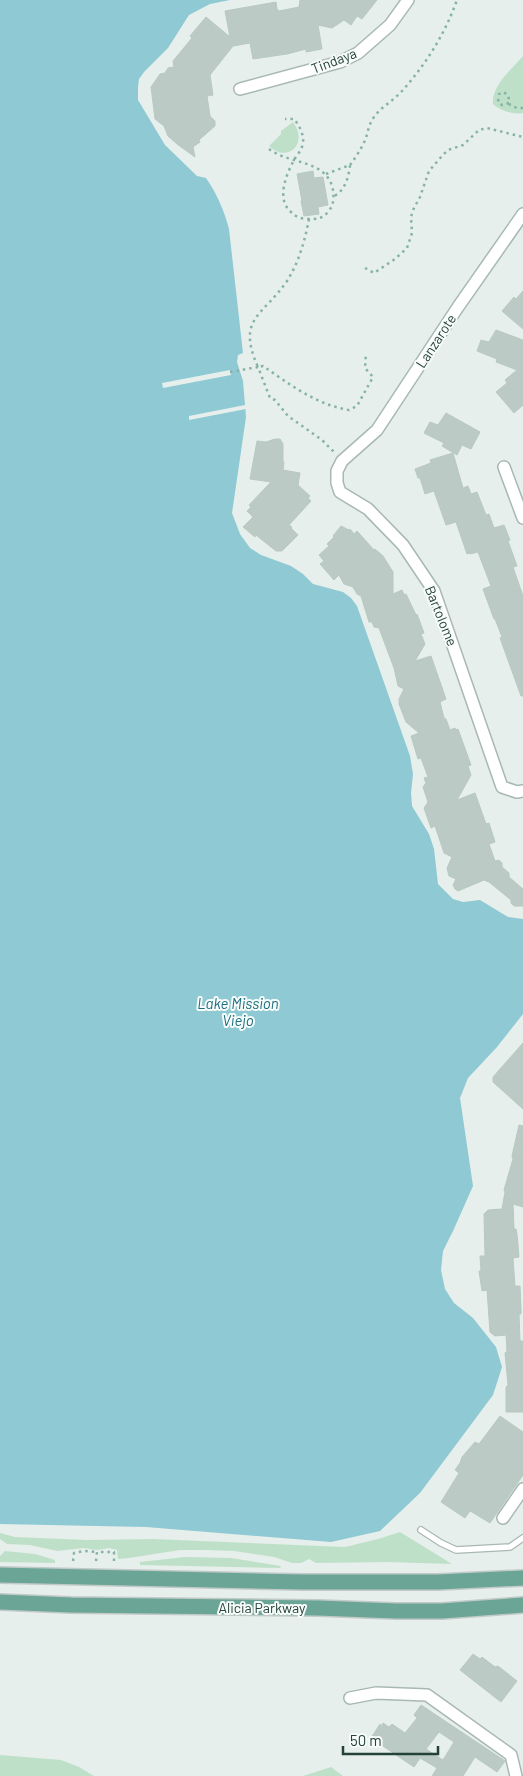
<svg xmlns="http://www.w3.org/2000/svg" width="523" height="1776" font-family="Barlow,sans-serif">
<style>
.green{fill:#bfe0c8}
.water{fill:#8ec9d4}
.pier{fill:#e6efeb}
.building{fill:#bbcac4;stroke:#b8c9c2;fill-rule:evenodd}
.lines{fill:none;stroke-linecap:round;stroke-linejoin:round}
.service-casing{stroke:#a8b8b2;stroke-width:8}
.minor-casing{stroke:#a8b8b2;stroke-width:14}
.primary-casing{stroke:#c2cac8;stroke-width:18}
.path{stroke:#86b3a5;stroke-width:2.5;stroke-dasharray:2.5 4;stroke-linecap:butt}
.service{stroke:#fff;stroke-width:5.5}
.minor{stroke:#fff;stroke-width:11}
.primary{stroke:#6aa596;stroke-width:15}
.labels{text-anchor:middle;stroke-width:4;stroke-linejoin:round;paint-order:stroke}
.street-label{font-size:14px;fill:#24423a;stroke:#f7fbf9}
.water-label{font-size:15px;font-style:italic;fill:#1c6f80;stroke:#f7fbf9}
</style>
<rect width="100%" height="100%" fill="#e6efeb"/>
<path class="green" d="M523,56V113C513,115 501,111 493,104C491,86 512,69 523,56Z
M293,122C309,143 288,164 269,146L281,134V131Z
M400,1532L452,1564L387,1562L316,1563L309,1559L301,1563H292L274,1557L234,1551L206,1550H180L129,1558L118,1559L117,1550L109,1548L97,1550L84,1548L57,1551L30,1545L7,1544L0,1539V1533L15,1537L87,1540L153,1539L345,1547L378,1539Z
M5,1551L35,1554L55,1560V1563L0,1562V1556Z
M185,1557L231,1558L281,1566L280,1568L140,1565V1562Z
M0,1755L61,1760L79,1767L94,1776H0Z
M331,1767L343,1776H303Z"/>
<path class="water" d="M0,0H230L210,4L189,15L168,48L144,72L139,79L138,87V100L165,145L197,176L206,178C217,194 224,210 229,229L243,353L238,355L237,362L243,381L246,417L232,513L240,534L250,548L261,555L291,566L303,574L313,584L343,592L351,598L357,606L410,756L413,774L411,793L412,806L429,834L434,849L438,884L453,899L463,902L480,900L508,917L523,919V1014L497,1047L468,1078L460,1098L473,1186L453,1231L443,1251L441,1270L445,1289L454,1303L473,1318L496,1347L502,1367L493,1395L420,1493L380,1531L331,1542L146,1527L0,1524Z"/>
<path class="pier" d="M230,370L231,375L163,388L162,383Z
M245,405L246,409L189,420V416Z"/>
<path class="building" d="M300,0H377L362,19L357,16L351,25L344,20L332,28L318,25L322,49L306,52V49L287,54L253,59L250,43L233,46L210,75L213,95L207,96L210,116L215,121V126L199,140L200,142L193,147L195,157L177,144L168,136L164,126L155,119L151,87L160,74L165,73L168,68L174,67L173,61L192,38L190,36L206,17L230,37L225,11L276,2L277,9L279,11L299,7Z
M313,171L314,178L323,177L328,205L318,207L319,214L304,216L301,201H302L297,174Z
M523,291V329L502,311L514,297L516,299Z
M496,330L523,340V405L514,413L496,392L507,383L505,380L517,370L496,362L497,359L477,351L481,340L489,342Z
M446,413L480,432L471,449L462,445L457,455L442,446L444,443L424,433L430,422L438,425Z
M275,439H280L283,444V462H284L283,470L300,473L298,485L310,496L308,498L311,501L289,525L292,527L291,528L298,535L282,551H276L256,535L255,537L243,527L253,517L247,511L251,507L249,505L271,482L250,479L257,441L266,442Z
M453,453L463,488L468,486L471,494L477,492L486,515L489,514L494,528L504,525L510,540L508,541L517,566L513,567L523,596V696H521L500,638L502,637L495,619H494L483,589L491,586L478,552L470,554V553L467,554L456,522L446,525L434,491L425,494L420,478H418L415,469L431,463L430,460Z
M341,526L349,530L350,529L354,534L357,531L374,550L375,549L383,556L393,572V594L402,590L404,595L406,594L416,615L417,614L424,633L421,634L425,644L415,661L431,656L446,699L440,702L444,718L446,719L450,730L455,728L456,730L458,729L471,765L468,766L471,775L457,800L475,793L486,824L489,823L495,842L489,844L495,861L499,860L502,863V867L509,873V877L523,889V906H514L511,903V900L489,882L484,880L458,891L455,889L453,885L456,879L449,876L447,868L452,857L444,853L435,826L431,828L424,808L428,802L423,787L426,783L424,778L428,777L421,758L418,759L411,736L419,733L406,722L399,704V699L404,689L398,686L394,668L379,628L374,627L372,622H369L361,596L357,594L353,587L344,584L339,575L334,580L320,564L324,561L319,555L329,546L327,544L334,537L333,536Z
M523,1043V1109L493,1082V1077Z
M519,1125L523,1126V1207L513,1204L514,1229H516L517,1234L519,1257L513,1258L515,1286H520L521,1309V1314H519L520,1341H523V1412H506V1387L508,1385L505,1353L507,1351L506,1335L495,1336L490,1332L487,1290L482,1291L479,1271H481L480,1256H485L484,1214L488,1210L502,1209L505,1192L504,1190L513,1159L512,1156Z
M500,1416L523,1432V1475L490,1523L472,1512L470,1511L465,1518L441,1502L459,1473L455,1470L460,1463L462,1457L475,1442L479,1444Z
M473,1654L480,1659L482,1657L495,1667L498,1666L517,1681L501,1702L460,1670Z
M421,1705L505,1761L497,1772L475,1757L463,1776H432L437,1768L420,1758L414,1767L371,1738L380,1724L382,1726L383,1723L389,1727L392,1724L405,1733L417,1718L414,1715ZM439,1732L454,1742L443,1760L426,1749Z"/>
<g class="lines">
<defs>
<path id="service" d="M421,1530L441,1543L456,1550L510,1547L523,1538"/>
<path id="minor" d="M240,89L340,62L358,53L390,25L408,0
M523,214L458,307L377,430L342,461L337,471V483L340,492L368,509L403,545L434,591L502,787L517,792L523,791
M504,467L523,518
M503,1518L523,1489
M350,1698L376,1693L427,1695L511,1755L516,1776"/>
<path id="primary" d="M0,1575L302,1582H438L523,1578
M0,1602L71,1605L318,1608L396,1611H442L523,1605"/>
</defs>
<use href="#service" class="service-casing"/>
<use href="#minor" class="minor-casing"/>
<use href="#primary" class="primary-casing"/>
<path class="path" d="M509,103L502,105L498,102L499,94L503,92L508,95L510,105L517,108H523
M269,149C290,165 327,159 333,190C334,198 334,205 328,212C322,219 317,219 308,219C301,219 296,217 291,212C276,199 286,175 294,160C297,155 302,150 303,143C304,134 299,125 294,119H285
M350,165C356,157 362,148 366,138C368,131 369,124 374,117C381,107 393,101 402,91C426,64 445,34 457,0
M326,174L350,165C349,176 345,191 334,196
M309,219C305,240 299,262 287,281C263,316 236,318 258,367L263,366C289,384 317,405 349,410L357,406L373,377L365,368L366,353
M365,268L374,273L395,259L407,248L412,233L411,217L413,210L420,197L429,171L442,156L448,150L463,145L479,130L487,128L523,137
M230,372L258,367L270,398L275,400L288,416L322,440L335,453
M73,1561L74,1553L84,1551L97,1552
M96,1561L97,1552H114V1562"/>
<use href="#service" class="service"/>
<use href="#minor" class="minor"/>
<use href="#primary" class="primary"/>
</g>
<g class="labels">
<g class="street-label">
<text transform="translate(334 61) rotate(-21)" y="5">Tindaya</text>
<text transform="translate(436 341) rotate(-57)" y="5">Lanzarote</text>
<text transform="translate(441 616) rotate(68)" y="5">Bartolome</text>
<text x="262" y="1613">Alicia Parkway</text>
</g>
<g class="water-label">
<text x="238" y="1009">Lake Mission<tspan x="238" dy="17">Viejo</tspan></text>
</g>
</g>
<path d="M343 1746v8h95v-8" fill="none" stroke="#24423a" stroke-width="2.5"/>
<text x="350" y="1746" font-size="15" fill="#24423a" stroke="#f7fbf9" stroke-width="4" paint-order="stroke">50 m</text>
</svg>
